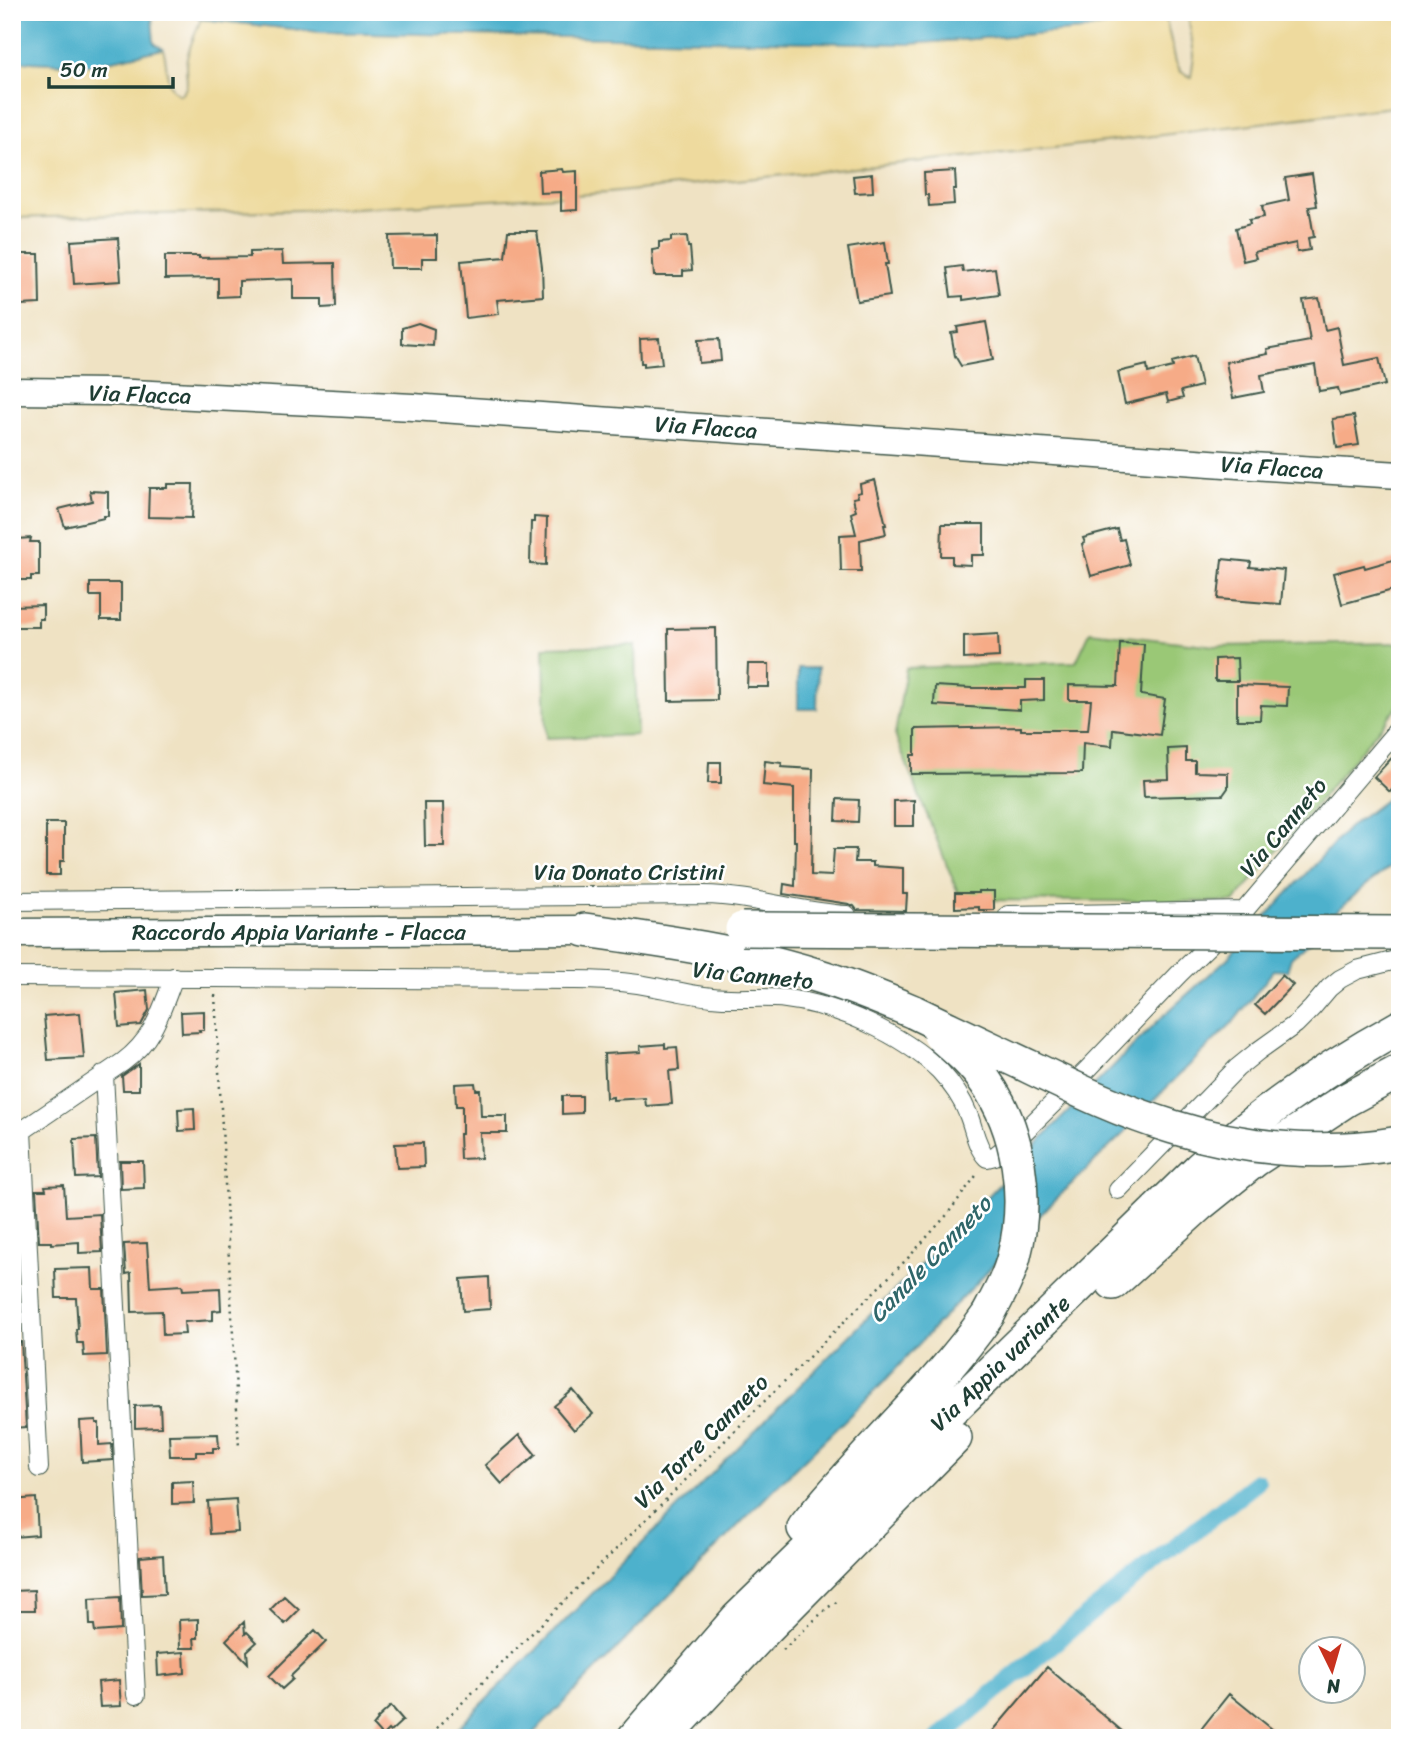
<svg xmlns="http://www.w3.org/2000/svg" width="1412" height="1750" font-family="Sriracha,sans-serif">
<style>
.green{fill:#9ac876;stroke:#5c8255;stroke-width:2}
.sand{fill:#eeda9e;stroke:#868c69;stroke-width:2}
.water{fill:#4db1cc;stroke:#367780;stroke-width:2}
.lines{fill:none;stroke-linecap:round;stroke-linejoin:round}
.canal{stroke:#4db1cc;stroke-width:18}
.building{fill:#f6ab87}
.street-casing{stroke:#3e5649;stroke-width:20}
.secondary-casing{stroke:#3e5649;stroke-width:29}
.primary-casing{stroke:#3e5649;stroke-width:31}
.highway-casing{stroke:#3e5649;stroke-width:36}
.path{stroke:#3e5649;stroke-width:2.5;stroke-dasharray:2 5;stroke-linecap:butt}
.street{stroke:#fff;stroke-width:18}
.secondary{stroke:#fff;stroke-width:26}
.primary{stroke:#fff;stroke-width:28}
.highway{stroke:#fff;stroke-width:33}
.highway-bridge-casing{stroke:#3e5649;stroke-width:36;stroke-linecap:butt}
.highway-bridge{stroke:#fff;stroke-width:33}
.labels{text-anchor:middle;stroke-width:5;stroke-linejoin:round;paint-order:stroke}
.street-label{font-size:23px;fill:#1f3d34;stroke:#fff}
.water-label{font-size:24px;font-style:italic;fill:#2f6669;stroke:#fff}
</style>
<rect width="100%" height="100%" fill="#fff"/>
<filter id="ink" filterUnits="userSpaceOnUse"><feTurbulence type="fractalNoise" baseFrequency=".0143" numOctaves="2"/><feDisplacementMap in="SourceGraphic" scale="14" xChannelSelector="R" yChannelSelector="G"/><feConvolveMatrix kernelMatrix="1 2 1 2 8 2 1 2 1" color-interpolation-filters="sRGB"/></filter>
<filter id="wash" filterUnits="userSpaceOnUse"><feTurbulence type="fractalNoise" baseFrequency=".00686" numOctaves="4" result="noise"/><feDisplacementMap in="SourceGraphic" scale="28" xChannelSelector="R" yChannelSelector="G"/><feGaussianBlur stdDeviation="1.57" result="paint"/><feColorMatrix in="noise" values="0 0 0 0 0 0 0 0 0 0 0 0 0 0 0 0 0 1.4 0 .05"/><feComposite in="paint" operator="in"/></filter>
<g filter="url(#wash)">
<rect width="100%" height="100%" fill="#efe2c3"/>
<path class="green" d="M1090,632L1216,646L1400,643V704L1234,902L961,900L895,735L906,668L1076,662Z
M635,645L637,735L546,738L544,647Z"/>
<path class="sand" d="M1190,12H1400V106L1063,147L608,193L337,209L12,218V61L89,65L163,49C169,65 163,87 180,95C193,86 183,72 187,58C190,44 196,32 201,19L320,32L909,44L1082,30L1165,16L1176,62L1181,72L1191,77L1194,55L1189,21Z"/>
<path class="water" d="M12,12H161L152,18L154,43L163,49L89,65L12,61Z
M191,12H1163L1165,16L1082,30L909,44L320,32L201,19Z
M798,668H818L817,709H798Z
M1400,789V859L1364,887L1330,917L1327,926L1291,958L1287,971L1274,970L1234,1021L1147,1107L1123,1134L1059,1196L1010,1246L979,1281L951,1309L882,1384L775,1488L529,1738H448L979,1206L1046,1134L1162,1017L1229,957L1348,828Z"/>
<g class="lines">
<path class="canal" d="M939,1738L1094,1610L1257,1482"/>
</g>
<g id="blocks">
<path class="building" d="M562,169L563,172L577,171V210L561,211V192L540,193L539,171Z
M955,171L956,189H953L954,204L929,206L928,195H925L924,173Z
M872,174L873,192L855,193L853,176Z
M1312,174L1317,206L1309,207L1314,237L1308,238L1310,250L1297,252L1296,243L1254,252L1256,258L1243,261L1236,228L1250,224L1249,220L1264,217L1262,206L1289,200L1285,178Z
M508,231H537L542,267L543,296L497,300L499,314L466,318L461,261L505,257Z
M437,235V258H422V268H390L389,236Z
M687,236L688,247H690L692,270L683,271V276H654L652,250L659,249V242L671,241V237Z
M118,238L121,281L74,284L71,241Z
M885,242L888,264H885L890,296L857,301L848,248Z
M282,251L283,264L335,263L336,307L322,308V299H293V279L239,281V296L218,297V278L165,279V256H199V258L250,257V252Z
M19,254H39L40,304L20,305Z
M962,266L963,272L995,268L999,295L963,300V296L951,297L947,268Z
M1319,298L1325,330L1337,327L1344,365L1379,358L1385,385L1340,395L1338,388L1319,391L1315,365L1261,375L1264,392L1233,398L1226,362L1268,354L1267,349L1310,341L1303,300Z
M986,322L993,360L961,366L955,356L951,333L958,332L957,327Z
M418,323L434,329L433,346L402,344V328Z
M659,338L662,364L644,366V363H641L640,339Z
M719,339L721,361L699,363L698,340Z
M1194,356L1201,386L1181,391L1183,398L1168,402L1166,394L1125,404L1118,372L1147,365L1148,373L1173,367L1172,362Z
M1354,416L1359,445L1337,448L1333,419Z
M875,480L886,525H884L886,534L860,540L861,571H841L840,535L856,534L851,513L856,511L853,498L858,497L857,493L861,492L860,484Z
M167,484H193L192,518L148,517L149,488H167Z
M90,491L108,492V516H104V518L65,527L59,509L92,501Z
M534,517L547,518L546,565L530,564L531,522H534Z
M942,524H984V555H971V565L952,564V556H941Z
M1117,529L1120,540L1124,539L1130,565L1091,576L1082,544L1085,543L1083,538Z
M31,538L30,542H39V576H31V580H18L17,539Z
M1400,558V588L1342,604L1334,573L1364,565L1365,568Z
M1222,559L1251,562L1250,567L1284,570L1281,604L1218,599Z
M90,583H121V620H101V596H90Z
M43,605V619H39V627H12V606Z
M716,628L717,700L669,701L668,629Z
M998,634L999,657L964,659V636Z
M1120,643L1144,644L1141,695L1165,699L1160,735L1113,729L1112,746L1083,743L1082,773L911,774V755H915V729L1021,727V730H1088L1091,700H1069V685L1118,686Z
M1237,658L1238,681H1215V659Z
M748,664H769V687H747Z
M1026,680H1044V700L1020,701V710L934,705L935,686L971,688H1026Z
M1237,685L1288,687L1287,706L1261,705L1260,720H1237Z
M1186,748V761H1195V772L1228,773V788L1223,795L1144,797L1143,780L1169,779L1168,749Z
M1400,749V792L1394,787L1390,792L1374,777Z
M765,761L782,763L781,767L813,769L811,875L832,876L834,849H856L855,862H873V866L903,868V894H907L906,911L857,910L854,906L849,904L783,894L784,884L795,886L796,841H794V788L763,785Z
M709,762H721V783H708Z
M837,799L859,800L858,822L836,821Z
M914,800V826H894V801Z
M424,803H443L444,846H425Z
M46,823H64V861H60V875H46Z
M979,891H994V910H979V907L955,908V893H979Z
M1282,975L1293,985L1265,1014L1255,1005Z
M147,990L149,1010L141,1025L119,1027L116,993Z
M204,1011V1030H199L200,1032L182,1033L181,1012Z
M80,1013L84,1058L48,1060L44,1016Z
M665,1044V1048L677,1047L679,1070L669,1071L672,1104L646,1106L645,1098L613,1100V1097L606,1098L604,1054L641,1052L640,1046Z
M139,1064V1090H123L122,1076Z
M475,1083L476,1090H480L481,1116H507V1133H480L481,1158L460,1159L459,1134H462V1106H456L455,1084Z
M562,1096H582V1113L562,1114Z
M194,1108L195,1130L179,1131L178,1109Z
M96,1138L98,1177L76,1178L74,1139Z
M423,1143L424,1167L397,1168L395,1144Z
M120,1161H143L144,1188L121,1189Z
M64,1185L66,1216L100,1214L102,1252L79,1253V1242L51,1244V1242H39L36,1190H46L45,1186Z
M147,1243L150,1287L182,1285L183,1290L220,1288L221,1310L213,1311V1320L184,1322L185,1334L163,1335L162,1311L132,1312L131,1273L126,1274L124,1244Z
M92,1268L93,1289H104L107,1355L84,1356L83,1343H77L76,1329H78L76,1298H56L55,1269Z
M489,1277L490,1309L463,1311L461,1279Z
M12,1342H21L26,1427L12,1428V1407L14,1406Z
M573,1390L593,1414L574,1430L554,1406Z
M160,1405L161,1427L135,1428V1406Z
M96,1420V1423H99V1445L112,1444L113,1460L82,1462L80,1421Z
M218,1434L219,1448H213V1452H196V1456H170L169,1435Z
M519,1435L536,1455L502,1484L485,1465Z
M193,1481L194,1503L172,1504V1482Z
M36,1498L38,1535L14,1537L12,1500Z
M236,1499L238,1532L210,1534L208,1501Z
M163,1555L165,1594L142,1595L140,1557Z
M34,1590L35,1610H13L12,1591Z
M284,1596L299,1610L285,1624L270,1610Z
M120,1597L121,1630L95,1632L94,1625H90L89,1599Z
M198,1619V1638H194L195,1648H180L179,1620Z
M244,1622L245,1634L247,1632L257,1642L247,1651L248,1663L226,1640Z
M315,1630L326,1642L291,1676L293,1679L282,1689L269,1676Z
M184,1652L185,1673L158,1676L157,1654Z
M1047,1667L1130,1738H987Z
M119,1680L121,1706L100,1707L98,1682Z
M1229,1694L1283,1738H1194Z
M391,1706L403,1720L390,1732L388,1730L382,1736L373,1726L378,1720L377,1719Z"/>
</g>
</g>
<g filter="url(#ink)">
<use href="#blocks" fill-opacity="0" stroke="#3e5649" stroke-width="2"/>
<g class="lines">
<defs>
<path id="street" d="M12,901L704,895C753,896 799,912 847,915
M1008,915L1244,911
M12,977L574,980C596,980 617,981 638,984C663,988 687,994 712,997C737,1000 761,996 786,999C838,1005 902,1034 939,1070C951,1083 962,1098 968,1114C974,1128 976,1147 987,1158L995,1156L1024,1132L1086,1071L1179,974L1244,911L1400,727
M104,1074L136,1695
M22,1131L39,1468
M13,1137L123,1062C154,1039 161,1011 174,977
M1118,1190L1237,1068L1258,1051L1296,1024L1312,1008L1329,988L1340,979L1357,970L1400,959"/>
<path id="secondary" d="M12,391L112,392L413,407L1267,467L1400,475"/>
<path id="primary" d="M12,933L585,930"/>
<path id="highway" d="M585,930C664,941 743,952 819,976C852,986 883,999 914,1012
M1113,1283L1199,1205L1255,1160L1346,1100L1400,1071
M804,1528C862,1454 934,1392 988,1315
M634,1738L737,1619L1199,1169C1260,1113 1327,1067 1400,1027
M664,1738L767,1628L955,1438"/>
</defs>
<use href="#street" class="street-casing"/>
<use href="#secondary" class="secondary-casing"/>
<use href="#primary" class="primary-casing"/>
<use href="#highway" class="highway-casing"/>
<path class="path" d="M215,995L239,1448
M783,1650L827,1608L840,1600
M427,1738L909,1257L946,1216L978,1173"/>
<use href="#street" class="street"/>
<use href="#secondary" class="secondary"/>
<use href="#primary" class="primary"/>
<use href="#highway" class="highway"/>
<defs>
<path id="highway-bridge" d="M742,929L1400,933
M914,1012C953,1031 992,1049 1030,1067C1077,1090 1123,1112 1173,1127C1246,1150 1325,1156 1400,1143
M940,1035C956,1049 973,1063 985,1081C1020,1130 1029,1199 1014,1256C1009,1277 998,1296 988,1315"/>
</defs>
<use href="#highway-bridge" class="highway-bridge-casing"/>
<use href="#highway-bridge" class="highway-bridge"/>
</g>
</g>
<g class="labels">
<g class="street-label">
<text transform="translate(140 394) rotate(2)" y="8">Via Flacca</text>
<text transform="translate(706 427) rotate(4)" y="8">Via Flacca</text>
<text transform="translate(1272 467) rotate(4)" y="8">Via Flacca</text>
<text transform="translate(1283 827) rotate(-50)" y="8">Via Canneto</text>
<text x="629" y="880">Via Donato Cristini</text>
<text x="299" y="940">Raccordo Appia Variante - Flacca</text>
<text transform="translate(753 975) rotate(6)" y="8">Via Canneto</text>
<text transform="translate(1000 1363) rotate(-44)" y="8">Via Appia variante</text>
<text transform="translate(701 1441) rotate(-45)" y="8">Via Torre Canneto</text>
</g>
<g class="water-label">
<text transform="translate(930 1259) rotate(-46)" y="8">Canale Canneto</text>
</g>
</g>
<rect width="1412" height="1750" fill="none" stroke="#fff" stroke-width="42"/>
<g transform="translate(1332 1670) rotate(175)"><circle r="33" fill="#ffffff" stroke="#a5b1ae" stroke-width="2"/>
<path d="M0-5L12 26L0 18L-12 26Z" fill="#c8321e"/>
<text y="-10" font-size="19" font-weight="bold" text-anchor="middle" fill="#1f3d34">N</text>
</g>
<path d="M49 77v10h124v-10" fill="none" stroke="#1f3d34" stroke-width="3.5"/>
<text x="60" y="77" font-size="21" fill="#1f3d34" stroke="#ffffff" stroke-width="5" paint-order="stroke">50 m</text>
</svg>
